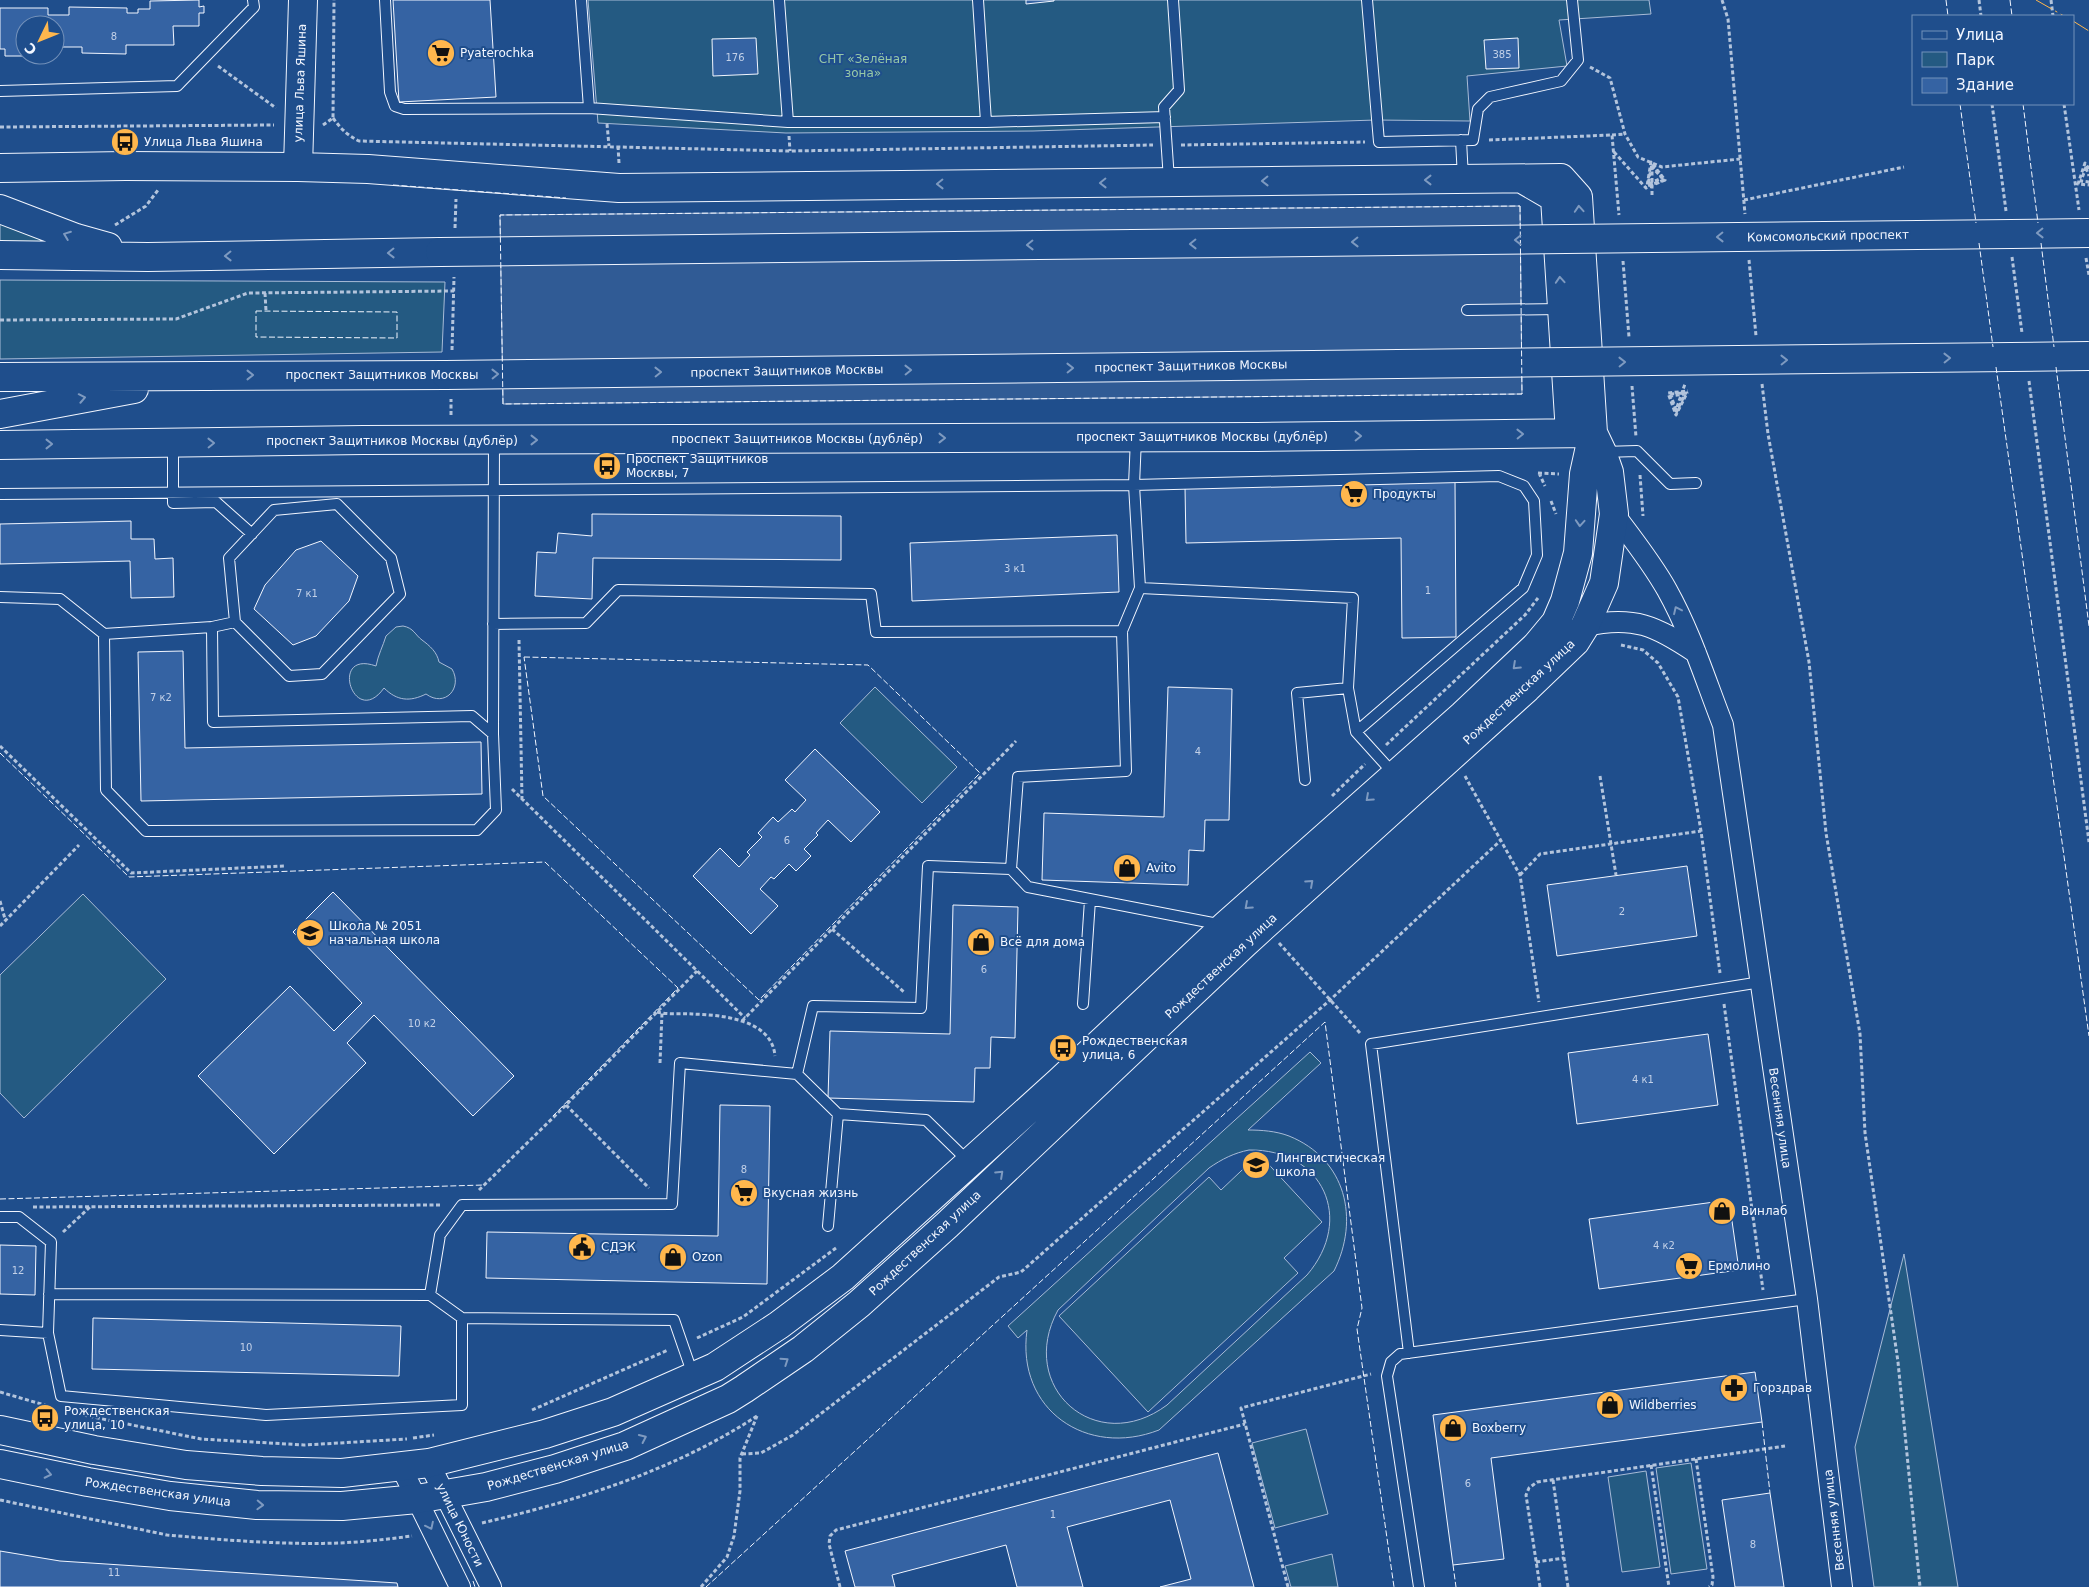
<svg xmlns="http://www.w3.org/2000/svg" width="2089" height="1587" font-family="'DejaVu Sans',sans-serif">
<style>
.green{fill:#245a82;stroke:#a8bbd7;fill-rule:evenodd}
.parking{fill:#305b95;stroke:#a8bbd7}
.building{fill:#3563a3;stroke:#f2f6ff}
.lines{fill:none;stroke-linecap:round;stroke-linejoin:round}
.lane-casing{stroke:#f2f6ff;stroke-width:12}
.street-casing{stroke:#f2f6ff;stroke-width:22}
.secondary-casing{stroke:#f2f6ff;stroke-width:30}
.path{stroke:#b3c4dc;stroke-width:3;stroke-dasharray:4 2.5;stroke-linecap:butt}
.lane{stroke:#1f4e8c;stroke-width:10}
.street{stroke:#1f4e8c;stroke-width:20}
.secondary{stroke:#1f4e8c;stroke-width:28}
.secondary-bridge-casing{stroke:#f2f6ff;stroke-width:30;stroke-linecap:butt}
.secondary-bridge{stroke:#1f4e8c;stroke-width:28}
.fence{stroke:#f2f6ff;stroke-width:1;stroke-dasharray:6 2.5;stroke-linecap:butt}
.power{stroke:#ffb74d;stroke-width:1;stroke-dasharray:18 4 2.5 4;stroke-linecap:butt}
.oneway{stroke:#7e9ac0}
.labels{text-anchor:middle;stroke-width:4;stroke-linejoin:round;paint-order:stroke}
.number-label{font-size:10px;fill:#c3d1e8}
.poi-label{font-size:12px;fill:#f2f6ff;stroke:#1f4e8c;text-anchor:start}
.park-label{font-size:12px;fill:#97c8a6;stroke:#1f4e8c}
.street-label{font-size:12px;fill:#f2f6ff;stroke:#1f4e8c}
</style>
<rect width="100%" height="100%" fill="#1f4e8c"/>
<path class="green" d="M588,0H1649L1651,14L1559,20L1567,66L1467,76L1470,121L1376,120L1033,131L786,133L598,123Z
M0,222L63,245L0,242Z
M0,280L445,282L442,352L0,359Z
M403,626C414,628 415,635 422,640C430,646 437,652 439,662L452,669C463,688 445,708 426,694C410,702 397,701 384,688C354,730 328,649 376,666C378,655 383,646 386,636L396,627Z
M875,687L957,767L922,803L840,723Z
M83,894L166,979L24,1118L0,1093V975Z
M1310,1052L1321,1063L1248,1130C1261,1130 1276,1131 1289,1136C1346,1159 1360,1219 1334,1271L1159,1430C1087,1458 1016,1410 1027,1330L1018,1338L1008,1326ZM1249,1150C1323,1149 1355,1219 1307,1275L1167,1405C1096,1458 1016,1387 1058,1310L1209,1168C1222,1159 1234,1153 1249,1150Z
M1259,1154L1322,1222L1284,1258L1298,1273L1148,1412L1059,1316L1209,1177L1221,1190Z
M1904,1254L1958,1587H1874L1855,1447Z
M1306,1429L1328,1514L1275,1528L1252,1443Z
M1691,1463L1707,1569L1671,1574L1656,1468Z
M1646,1471L1660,1567L1622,1572L1608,1477Z
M1332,1554L1338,1587H1291L1285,1566Z"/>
<path class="parking" d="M1520,206L1522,394L503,404L500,215Z"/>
<path class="building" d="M199,0V7L204,6V13H199V26H173L174,45H126V54L82,53V47H55V25H25V55L48,56H5V49H0V8H48V15H69V7L127,8V13H138V9H150V1Z
M393,0H490L496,97L399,102Z
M1026,0H1054V1L1026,4Z
M756,38L758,74L713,76L712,39Z
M1518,38L1519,68L1486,69L1484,40Z
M1455,481L1456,637L1402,638L1401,538L1186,543L1185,487Z
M592,514L841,516V560L593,558L592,599L535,596L537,552L556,553L558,533L592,536Z
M131,521V539H154L155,559L173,558L174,597L131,598L130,561L0,564V524Z
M1117,535L1119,592L912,601L910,543Z
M321,541L358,576L349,601L316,636L293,645L254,609L265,585L296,550Z
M183,651L185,748L481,742L482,794L141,801L138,652Z
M1168,687L1232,689L1229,820H1205L1204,851L1189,850L1188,885L1042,880L1044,813L1164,817Z
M815,749L880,812L851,842L828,820L816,833L818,835L804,849L811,856L796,871L789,864L774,879L771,877L760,889L778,906L751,934L693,876L720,848L739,867L750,855L747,852L762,837L758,833L773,817L778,822L792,809L795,812L806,800L785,780Z
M1687,866L1697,936L1557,956L1547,885Z
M333,892L514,1076L473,1116L374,1015L347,1043L366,1063L274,1154L198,1076L290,986L334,1031L362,1003L293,932Z
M953,905L1018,907L1015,1038L991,1037L990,1068H975L974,1102L828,1098L830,1031L950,1034Z
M1708,1034L1718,1105L1577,1124L1568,1053Z
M720,1105L770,1106L767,1284L486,1278L487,1232L718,1236Z
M1729,1200L1739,1270L1599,1289L1589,1219Z
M0,1245L36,1246L35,1295L0,1294Z
M93,1318L401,1326L399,1376L92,1369Z
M1755,1372L1762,1422L1491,1458L1504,1559L1453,1565L1433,1415Z
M1218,1453L1254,1587H1160L1191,1579L1170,1500L1067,1527L1083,1587H1017L1006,1545L892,1575L895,1587H855L845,1551Z
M1770,1493L1784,1587H1735L1722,1500Z
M0,1551L60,1561L397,1583L398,1587H0Z"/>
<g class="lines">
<defs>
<path id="lane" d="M385,0L390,92L395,106L404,109L589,108L788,122H986L1165,117
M581,0L589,108
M779,0L788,122
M978,0L986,122
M1367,0L1379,142L1473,140L1478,109L1490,97L1561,81L1578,60L1572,0
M0,91L177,86L254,7L253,0
M1461,140L1463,178
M1169,180L1164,107L1179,90L1173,0
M1467,310L1561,309
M1136,438L1134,485L1140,588L1353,598L1348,688L1297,693L1305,780
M173,443V503L216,502L252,534
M1603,452L1637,451L1670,484L1696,483
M0,494L1134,485L1499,476L1524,486L1534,501L1537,555L1523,588L1356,732L1394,774
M0,597L60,599L104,634L212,627L213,722L472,716L493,734L496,810L477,830L146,831L106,790L104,634
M493,624L586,623L618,590L871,594L876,632L1122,631L1140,588
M212,627L235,622L289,676L322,674L400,594L391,558L337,504L274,510L229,558L235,622
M1348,688L1356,732
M493,734L494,441
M1011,869L1028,887L1223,925
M1083,1004L1090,900
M797,1074L838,1114L926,1120L969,1162
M0,1217H19L51,1242L48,1333L0,1330
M828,1226L838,1114
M49,1294L430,1295L440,1235L462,1205L672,1204L680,1063L797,1074L813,1006L921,1008L928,866L1011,869L1018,777L1126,771L1122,631
M430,1295L462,1318
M48,1333L61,1396L266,1415L462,1405V1318L674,1320L693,1375
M1409,1353L1371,1044L1761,982
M1419,1587L1387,1376L1391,1362L1400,1354L1807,1299"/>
<path id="street" d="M1614,514C1632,538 1652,563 1667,590C1691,633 1705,679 1723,725L1807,1299L1842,1587
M1585,626C1634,615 1656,626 1696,653
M429,1463L491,1587
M401,1467L460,1587"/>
<path id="secondary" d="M298,167L303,0
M0,168L125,166L298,167L368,169L619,188L1561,178L1578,197L1593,433L1584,474L1578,553L1565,601L1556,622L1536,646L1463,715L1226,925L1060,1081L843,1277L779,1325L715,1367L613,1412L545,1434L429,1463L342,1473L262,1471L186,1465L94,1450L0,1430
M1524,180L1555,198L1570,433
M0,209L76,238L108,247
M0,255L148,257L440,252
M0,377L446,375
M0,414L134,389
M0,445L363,440L1257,437L1593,433
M0,1464L88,1482L170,1496L257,1505L342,1506L417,1499L486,1487L555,1469L625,1446L728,1399L744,1389L803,1349L859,1304L947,1225L1245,943L1527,688L1575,642L1585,626L1604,583L1614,514L1609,472L1602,452L1593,433"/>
</defs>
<use href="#lane" class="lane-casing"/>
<use href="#street" class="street-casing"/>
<use href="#secondary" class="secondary-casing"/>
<path class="path" d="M1722,0L1728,19L1745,214
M1979,0L1981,16
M2051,0L2053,16
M218,66L276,108
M1590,67L1610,78L1625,134L1638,157L1662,167L1740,159
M1992,104L2006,211
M2064,104L2079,210
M333,118C341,129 347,135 359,141L790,151L1153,145
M607,124L609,146
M323,125L333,118L334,0
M0,127L274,125
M1612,135L1625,134
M789,136L790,151
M1489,140L1612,135L1619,215
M1181,145L1365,142
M618,146L619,163
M1614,152L1646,188L1665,180L1651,162L1647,186L1664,180L1652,164L1648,184L1662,178L1652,167
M2086,167L2081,181L2089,182
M2086,168L2089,176
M2089,169L2085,163L2078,184L2089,185
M1652,195V170
M1744,200L1904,167
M115,225L146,206L158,190
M455,228L456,199
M2012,257L2022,333
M2086,258L2089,275
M1749,260L1756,336
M1623,261L1629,337
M265,293L266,311
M0,320L176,319L248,293L454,291
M452,350L454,277
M2029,381L2089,842
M1762,384L1768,434L1809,662L1826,833L1860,1034L1865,1133L1898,1362L1920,1587
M1632,386L1636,437
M1677,407L1685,384
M1676,410L1671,396L1685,394L1676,413L1669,394L1687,393L1676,415L1668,393L1688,391
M451,415V399
M1538,473L1559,474
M1539,473L1545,486
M1640,475L1643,516
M1551,501L1556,514
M519,640L522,799
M1621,645L1643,650L1658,663L1678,697L1701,831L1720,973
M1386,745L1525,615L1538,598
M0,746L131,873L285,866
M1465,776L1520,875L1539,1002
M1600,776L1616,875
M512,789L745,1018
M1332,796L1365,764
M1520,875L1540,854L1701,831
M0,901L5,919
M0,926L79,845
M832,929L904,992
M1279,943L1360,1033
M1724,1004L1763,1290
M657,1012C668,1015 681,1013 692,1014C721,1015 772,1019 775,1056
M742,1021L1016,741
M660,1063L662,1013
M566,1105L649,1188
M479,1190L566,1105L697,971
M33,1207L441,1205
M63,1232L90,1207
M697,1338L743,1317L836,1248
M0,1392L48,1406
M532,1410L668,1350
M83,1415L201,1439L304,1445L407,1439
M413,1438L434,1435
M742,1454L761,1453L793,1435L999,1277L1021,1272L1330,1000L1500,841
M1696,1459L1713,1577L1712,1585L1709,1587
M1651,1465L1669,1587
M1553,1480L1568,1587
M0,1500L167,1535C225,1540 282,1545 339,1543C364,1542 388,1539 412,1536
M482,1523C579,1500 673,1471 757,1416
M1536,1562L1564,1558
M701,1587L727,1557L734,1536L740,1491V1458L757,1416
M840,1587L829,1544L830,1536L836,1530L1245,1424
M1288,1587L1241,1408L1371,1374
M1540,1587L1526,1495L1529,1488L1537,1482L1785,1446"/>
<use href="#lane" class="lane"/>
<use href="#street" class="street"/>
<use href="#secondary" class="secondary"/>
<defs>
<path id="secondary-bridge" d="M440,252L2089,233
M446,375L2089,356"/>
</defs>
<use href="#secondary-bridge" class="secondary-bridge-casing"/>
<use href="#secondary-bridge" class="secondary-bridge"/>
<path class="fence" d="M1946,0L1948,16
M2010,0L2012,16
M1960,104L1976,223
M2023,104L2038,223
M393,185L566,198
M1520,206L1522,394L503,404L500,215Z
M1979,243L1993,347
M2041,243L2054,347
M256,311L397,312V338L256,337Z
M1996,367L2089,1036
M2056,367L2089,626
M524,657L868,665L980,773L759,1000L543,796Z
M0,753L129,877L545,862L678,988L553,1116
M0,1199L484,1185
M1762,1422L1770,1493
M1453,1565L1456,1587
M473,1581L475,1587
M706,1587L1325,1022L1362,1308L1357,1329L1394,1587"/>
<path class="power" d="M2036,0L2064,16
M2073,21L2089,31"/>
</g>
<defs><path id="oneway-chevron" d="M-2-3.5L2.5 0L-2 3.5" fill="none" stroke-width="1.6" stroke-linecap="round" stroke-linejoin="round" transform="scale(1.25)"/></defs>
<g class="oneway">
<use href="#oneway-chevron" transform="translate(1428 180) rotate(180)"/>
<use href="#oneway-chevron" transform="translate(1265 181) rotate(179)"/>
<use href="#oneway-chevron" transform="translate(1103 183) rotate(179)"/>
<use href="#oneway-chevron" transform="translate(940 184) rotate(179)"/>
<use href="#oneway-chevron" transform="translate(1579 209) rotate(-94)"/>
<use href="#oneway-chevron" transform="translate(2040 233) rotate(179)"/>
<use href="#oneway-chevron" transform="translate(67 235) rotate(-159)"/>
<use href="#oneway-chevron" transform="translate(1720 237) rotate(179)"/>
<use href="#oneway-chevron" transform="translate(1518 240) rotate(179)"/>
<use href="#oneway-chevron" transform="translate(1355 242) rotate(179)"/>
<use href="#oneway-chevron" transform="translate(1193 244) rotate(179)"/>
<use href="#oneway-chevron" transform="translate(1030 245) rotate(179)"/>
<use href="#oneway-chevron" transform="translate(391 253) rotate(179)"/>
<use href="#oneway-chevron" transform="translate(228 256) rotate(179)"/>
<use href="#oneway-chevron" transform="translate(1560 280) rotate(-94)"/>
<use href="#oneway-chevron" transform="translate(1947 358) rotate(-1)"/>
<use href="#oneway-chevron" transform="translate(1784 360) rotate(-1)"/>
<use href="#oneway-chevron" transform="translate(1622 362) rotate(-1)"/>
<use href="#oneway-chevron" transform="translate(1070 368) rotate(-1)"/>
<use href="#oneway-chevron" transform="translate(908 370) rotate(-1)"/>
<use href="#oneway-chevron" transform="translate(658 372) rotate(-1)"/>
<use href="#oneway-chevron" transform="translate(495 374) rotate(-1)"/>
<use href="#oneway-chevron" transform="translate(250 375)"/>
<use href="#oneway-chevron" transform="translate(82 398) rotate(-11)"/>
<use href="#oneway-chevron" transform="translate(1520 434) rotate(-1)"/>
<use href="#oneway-chevron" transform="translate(1358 436) rotate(-1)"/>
<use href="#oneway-chevron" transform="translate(942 438)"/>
<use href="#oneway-chevron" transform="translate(534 440)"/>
<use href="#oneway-chevron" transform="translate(211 443) rotate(-1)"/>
<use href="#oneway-chevron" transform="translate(49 444)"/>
<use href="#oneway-chevron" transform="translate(1580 523) rotate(94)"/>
<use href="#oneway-chevron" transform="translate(1677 610) rotate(-115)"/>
<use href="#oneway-chevron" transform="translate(1516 666) rotate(137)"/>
<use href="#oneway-chevron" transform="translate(1369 798) rotate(138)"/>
<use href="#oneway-chevron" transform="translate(1310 883) rotate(-42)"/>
<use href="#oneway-chevron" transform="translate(1248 906) rotate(138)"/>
<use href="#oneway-chevron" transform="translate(1000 1174) rotate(-43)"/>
<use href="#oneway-chevron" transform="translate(785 1361) rotate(-34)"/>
<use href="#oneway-chevron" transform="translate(643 1438) rotate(-25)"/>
<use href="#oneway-chevron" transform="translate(48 1474) rotate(12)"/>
<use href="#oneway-chevron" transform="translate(260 1505) rotate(2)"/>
<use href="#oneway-chevron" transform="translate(430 1526) rotate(64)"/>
</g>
<defs>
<symbol id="supermarket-disc" viewBox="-11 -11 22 22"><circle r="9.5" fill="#ffb74d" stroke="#1f4e8c"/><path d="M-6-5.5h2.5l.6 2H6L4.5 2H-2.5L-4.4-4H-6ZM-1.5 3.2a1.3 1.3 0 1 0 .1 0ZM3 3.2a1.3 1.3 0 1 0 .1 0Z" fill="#111"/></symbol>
<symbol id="bus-disc" viewBox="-11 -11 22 22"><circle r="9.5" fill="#ffb74d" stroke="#1f4e8c"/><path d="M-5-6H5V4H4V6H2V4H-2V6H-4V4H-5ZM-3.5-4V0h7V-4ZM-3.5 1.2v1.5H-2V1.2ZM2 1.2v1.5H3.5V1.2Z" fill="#111"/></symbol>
<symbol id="shop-disc" viewBox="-11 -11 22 22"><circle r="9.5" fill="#ffb74d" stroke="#1f4e8c"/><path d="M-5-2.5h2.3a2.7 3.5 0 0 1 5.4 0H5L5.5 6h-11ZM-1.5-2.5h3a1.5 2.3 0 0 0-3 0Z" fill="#111"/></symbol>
<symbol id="school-disc" viewBox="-11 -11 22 22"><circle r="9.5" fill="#ffb74d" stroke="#1f4e8c"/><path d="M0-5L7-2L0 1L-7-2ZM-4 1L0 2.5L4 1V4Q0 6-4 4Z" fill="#111"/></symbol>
<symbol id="civic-disc" viewBox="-11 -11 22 22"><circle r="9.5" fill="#ffb74d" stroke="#1f4e8c"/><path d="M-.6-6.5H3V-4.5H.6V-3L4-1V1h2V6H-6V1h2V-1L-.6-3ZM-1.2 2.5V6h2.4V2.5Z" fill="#111"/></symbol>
<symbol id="pharmacy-disc" viewBox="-11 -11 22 22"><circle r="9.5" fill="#ffb74d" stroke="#1f4e8c"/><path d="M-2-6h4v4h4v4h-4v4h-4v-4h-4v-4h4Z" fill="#111"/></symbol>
</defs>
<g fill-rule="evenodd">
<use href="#supermarket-disc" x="425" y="37" width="32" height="32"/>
<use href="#bus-disc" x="109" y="126" width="32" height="32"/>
<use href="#bus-disc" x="591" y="450" width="32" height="32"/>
<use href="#supermarket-disc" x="1338" y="478" width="32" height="32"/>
<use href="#shop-disc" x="1111" y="852" width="32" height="32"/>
<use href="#school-disc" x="294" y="917" width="32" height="32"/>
<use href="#shop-disc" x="965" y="926" width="32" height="32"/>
<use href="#bus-disc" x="1047" y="1032" width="32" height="32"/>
<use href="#school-disc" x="1240" y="1149" width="32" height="32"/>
<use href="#supermarket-disc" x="728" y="1177" width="32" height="32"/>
<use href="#shop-disc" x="1706" y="1195" width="32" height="32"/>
<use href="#civic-disc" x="566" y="1231" width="32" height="32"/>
<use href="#shop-disc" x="657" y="1241" width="32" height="32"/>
<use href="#supermarket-disc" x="1673" y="1250" width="32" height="32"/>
<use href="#pharmacy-disc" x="1718" y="1372" width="32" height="32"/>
<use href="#shop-disc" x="1594" y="1389" width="32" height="32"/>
<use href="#bus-disc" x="29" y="1402" width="32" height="32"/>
<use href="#shop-disc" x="1437" y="1412" width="32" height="32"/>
</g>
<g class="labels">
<g class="number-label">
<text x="114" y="40">8</text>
<text x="1502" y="58">385</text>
<text x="735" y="61">176</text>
<text x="1015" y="572">3 к1</text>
<text x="1428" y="594">1</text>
<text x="307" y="597">7 к1</text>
<text x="161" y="701">7 к2</text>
<text x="1198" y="755">4</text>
<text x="787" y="844">6</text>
<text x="1622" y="915">2</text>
<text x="984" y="973">6</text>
<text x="422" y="1027">10 к2</text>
<text x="1643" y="1083">4 к1</text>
<text x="744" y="1173">8</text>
<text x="1664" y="1249">4 к2</text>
<text x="18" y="1274">12</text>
<text x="246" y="1351">10</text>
<text x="1468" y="1487">6</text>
<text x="1053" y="1518">1</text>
<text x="1753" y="1548">8</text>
<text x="114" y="1576">11</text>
</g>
<g class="poi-label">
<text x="460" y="57">Pyaterochka</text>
<text x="144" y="146">Улица Льва Яшина</text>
<text x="626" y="463">Проспект Защитников<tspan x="626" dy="14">Москвы, 7</tspan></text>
<text x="1373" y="498">Продукты</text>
<text x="1146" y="872">Avito</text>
<text x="329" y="930">Школа № 2051<tspan x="329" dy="14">начальная школа</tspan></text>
<text x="1000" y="946">Всё для дома</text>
<text x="1082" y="1045">Рождественская<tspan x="1082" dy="14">улица, 6</tspan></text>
<text x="1275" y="1162">Лингвистическая<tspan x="1275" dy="14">школа</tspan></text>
<text x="763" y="1197">Вкусная жизнь</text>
<text x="1741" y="1215">Винлаб</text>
<text x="601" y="1251">СДЭК</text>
<text x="692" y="1261">Ozon</text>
<text x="1708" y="1270">Ермолино</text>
<text x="1753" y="1392">Горздрав</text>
<text x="1629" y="1409">Wildberries</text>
<text x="64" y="1415">Рождественская<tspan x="64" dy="14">улица, 10</tspan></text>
<text x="1472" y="1432">Boxberry</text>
</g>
<g class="park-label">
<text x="863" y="63">СНТ «Зелёная<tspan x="863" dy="14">зона»</tspan></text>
</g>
<g class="street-label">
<text transform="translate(300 83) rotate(-88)" y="4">улица Льва Яшина</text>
<text transform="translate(1828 236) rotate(-1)" y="4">Комсомольский проспект</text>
<text transform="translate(1191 366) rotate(-1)" y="4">проспект Защитников Москвы</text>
<text transform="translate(787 371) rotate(-1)" y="4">проспект Защитников Москвы</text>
<text x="382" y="379">проспект Защитников Москвы</text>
<text x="1202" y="441">проспект Защитников Москвы (дублёр)</text>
<text x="797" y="443">проспект Защитников Москвы (дублёр)</text>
<text x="392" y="445">проспект Защитников Москвы (дублёр)</text>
<text transform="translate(1519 692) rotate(-43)" y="4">Рождественская улица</text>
<text transform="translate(1221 966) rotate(-43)" y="4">Рождественская улица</text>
<text transform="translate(1780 1118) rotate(82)" y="4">Весенняя улица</text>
<text transform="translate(925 1243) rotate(-43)" y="4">Рождественская улица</text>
<text transform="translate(558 1465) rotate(-17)" y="4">Рождественская улица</text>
<text transform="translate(158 1492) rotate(8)" y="4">Рождественская улица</text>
<text transform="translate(1834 1520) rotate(-97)" y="4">Весенняя улица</text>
<text transform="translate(460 1525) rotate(64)" y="4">улица Юности</text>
</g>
</g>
<rect x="1912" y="15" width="162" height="90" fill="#1f4e8c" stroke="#7391ba"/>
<rect x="1922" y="31" width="25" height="8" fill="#1f4e8c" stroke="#7391ba"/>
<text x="1956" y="40" font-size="15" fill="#f2f6ff">Улица</text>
<rect x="1922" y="52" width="25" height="15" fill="#245a82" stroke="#7391ba"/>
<text x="1956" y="65" font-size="15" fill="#f2f6ff">Парк</text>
<rect x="1922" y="78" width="25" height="15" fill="#3563a3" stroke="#7391ba"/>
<text x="1956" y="90" font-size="15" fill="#f2f6ff">Здание</text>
<g transform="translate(40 40) rotate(227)"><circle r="24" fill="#1f4e8c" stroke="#7391ba"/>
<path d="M0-4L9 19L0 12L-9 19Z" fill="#ffb74d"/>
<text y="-8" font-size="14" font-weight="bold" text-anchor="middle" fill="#f2f6ff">С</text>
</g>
</svg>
